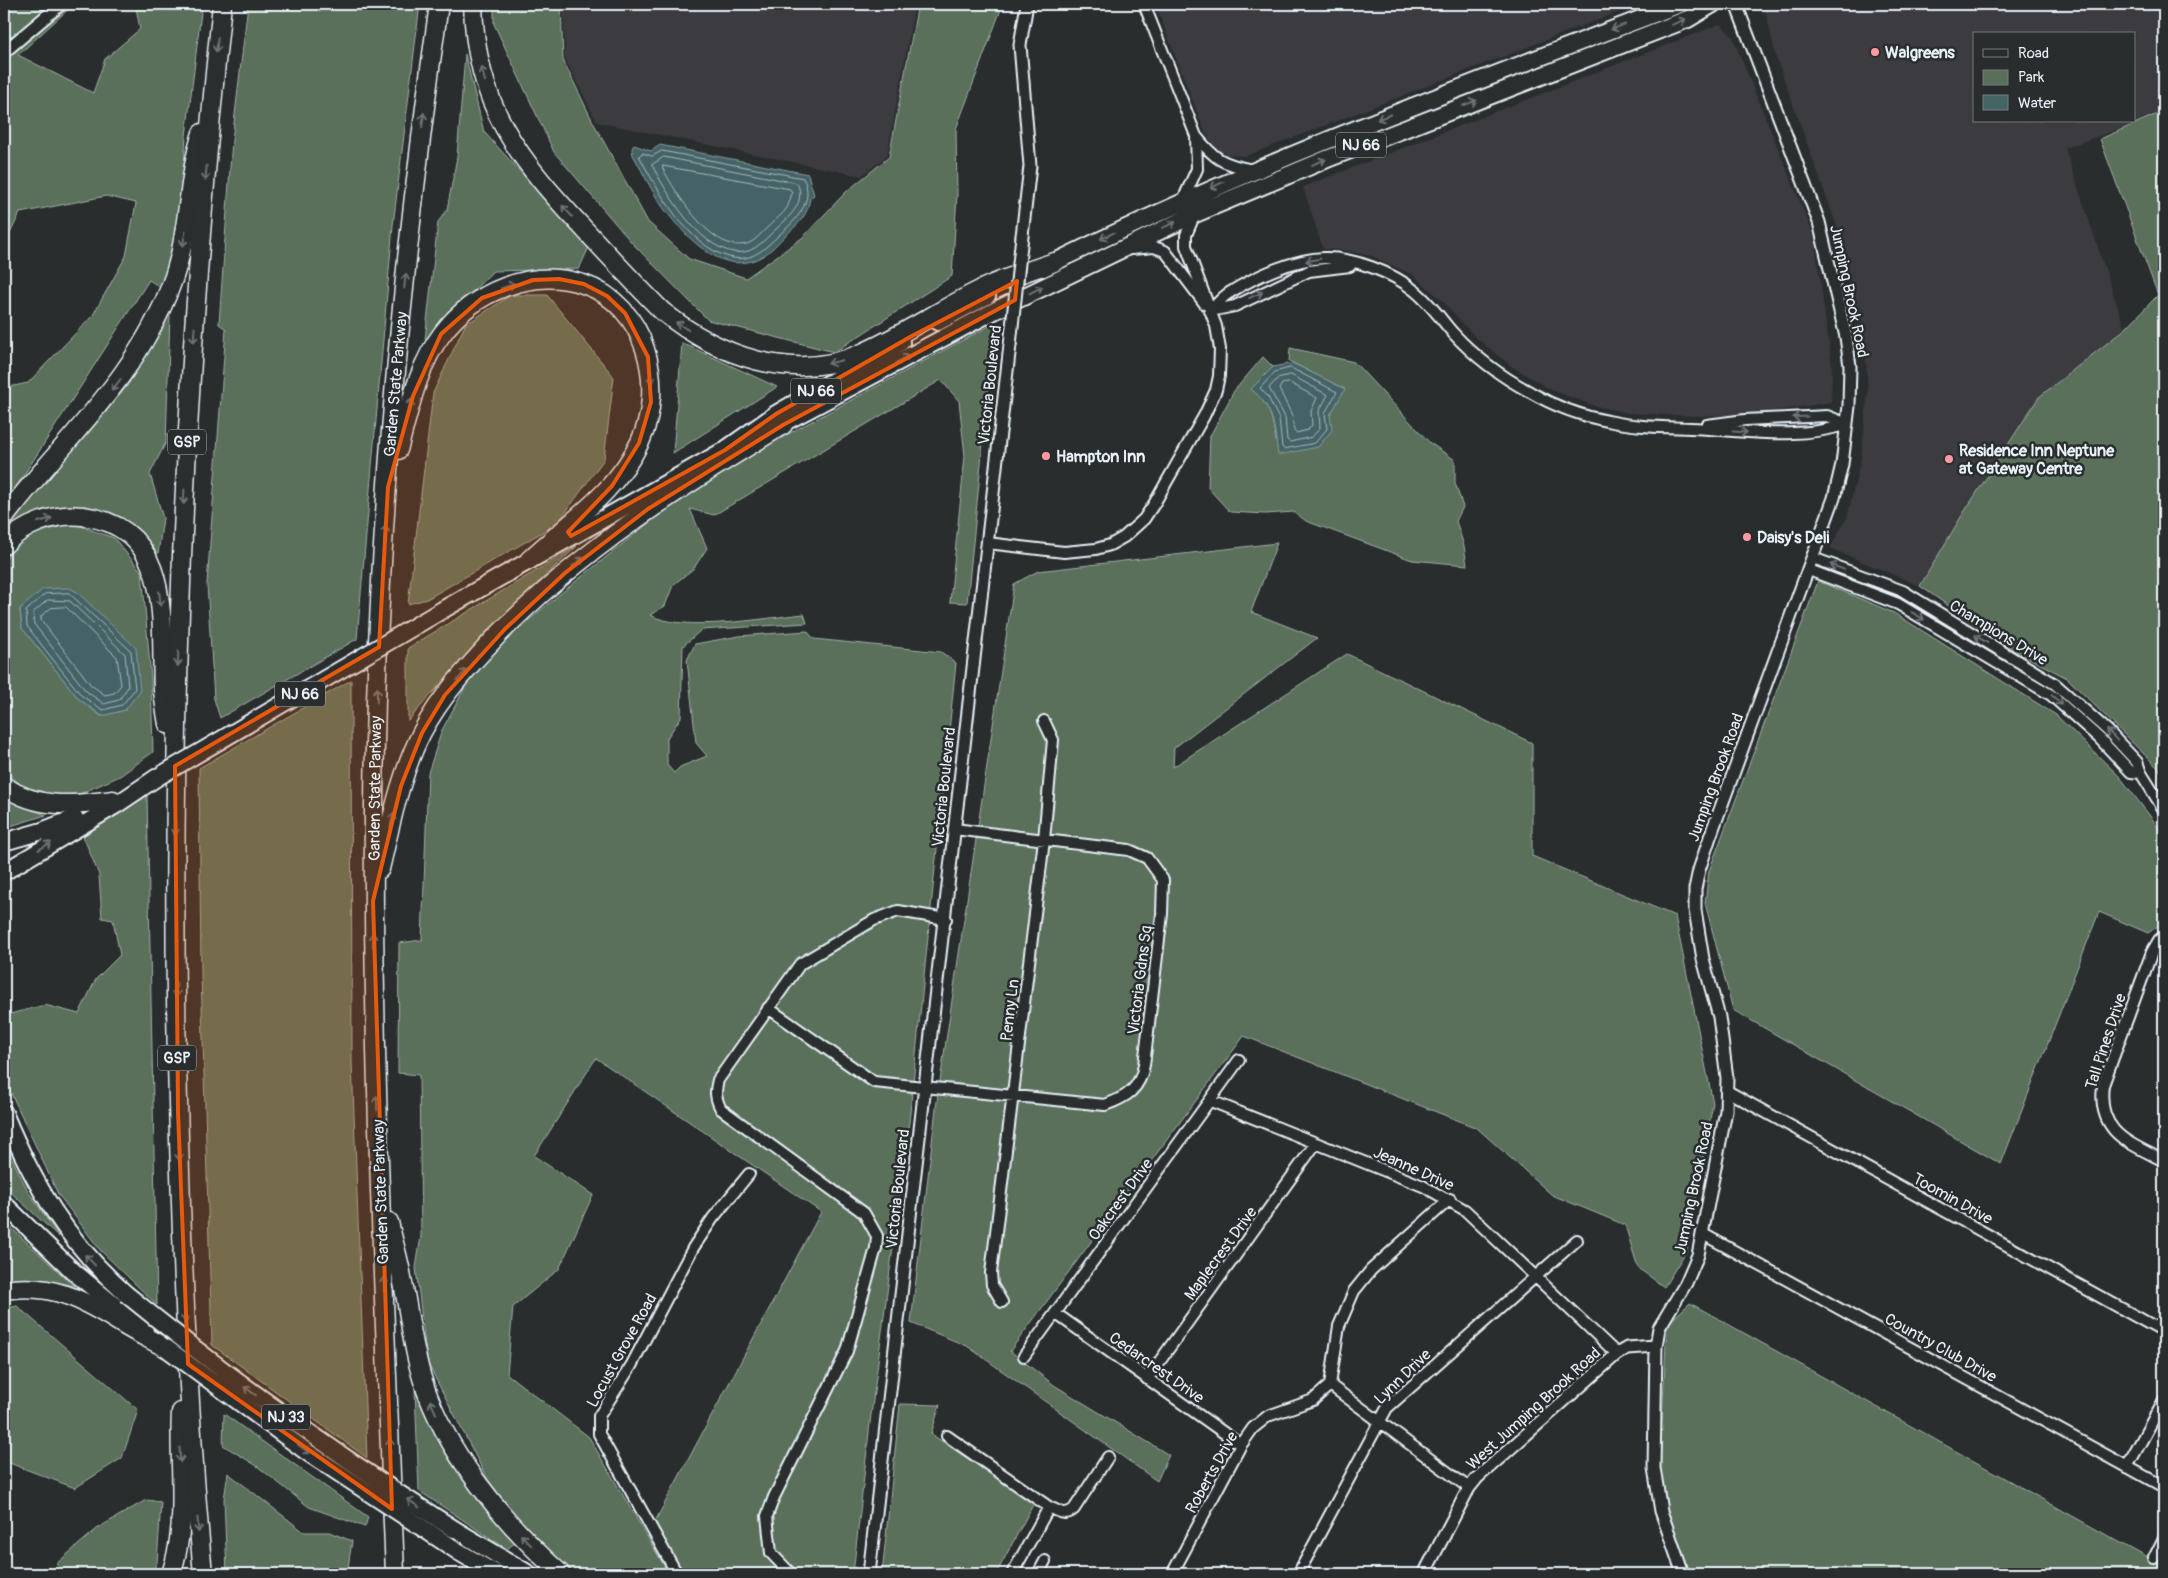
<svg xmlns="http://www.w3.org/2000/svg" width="2168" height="1578" font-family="Pangolin,sans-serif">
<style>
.built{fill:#3b3b41;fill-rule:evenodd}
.green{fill:#5a6f5a;stroke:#a1b0a9;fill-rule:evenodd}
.water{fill:#456466;stroke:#869ca0}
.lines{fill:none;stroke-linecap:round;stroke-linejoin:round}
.shore{stroke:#a7b9be;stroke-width:1}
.minor-casing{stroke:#e8f1f8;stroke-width:14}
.tertiary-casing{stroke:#e8f1f8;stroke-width:15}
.trunk-casing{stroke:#e8f1f8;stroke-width:20}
.motorway-casing{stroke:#e8f1f8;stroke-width:21}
.minor{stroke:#2a2d2e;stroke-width:10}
.tertiary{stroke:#2a2d2e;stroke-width:11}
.trunk{stroke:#2a2d2e;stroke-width:16}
.motorway{stroke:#2a2d2e;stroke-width:18}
.tertiary-bridge-casing{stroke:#e8f1f8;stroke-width:15;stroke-linecap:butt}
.trunk-bridge-casing{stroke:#e8f1f8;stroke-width:20;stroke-linecap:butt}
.tertiary-bridge{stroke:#2a2d2e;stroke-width:11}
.trunk-bridge{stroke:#2a2d2e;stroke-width:16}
.oneway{stroke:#6c7275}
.marked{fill:#e8590c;fill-opacity:0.2;stroke:#e8590c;stroke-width:4;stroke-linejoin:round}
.poi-dot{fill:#ff9aa2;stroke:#2a2d2e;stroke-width:2}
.labels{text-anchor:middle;stroke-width:5;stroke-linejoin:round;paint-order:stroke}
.shield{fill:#2a2d2e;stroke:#afb6bb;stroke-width:1}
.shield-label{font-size:15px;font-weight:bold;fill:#e8f1f8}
.poi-label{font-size:16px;font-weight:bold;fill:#e8f1f8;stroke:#2a2d2e;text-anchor:start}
.street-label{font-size:16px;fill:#e8f1f8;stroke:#2a2d2e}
</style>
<rect width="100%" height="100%" fill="#2a2d2e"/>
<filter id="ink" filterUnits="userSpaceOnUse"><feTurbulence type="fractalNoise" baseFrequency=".02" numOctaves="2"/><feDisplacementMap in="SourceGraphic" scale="10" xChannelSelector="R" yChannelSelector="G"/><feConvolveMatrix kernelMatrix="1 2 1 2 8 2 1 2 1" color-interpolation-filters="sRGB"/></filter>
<g filter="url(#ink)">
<path class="built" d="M563,4H915L887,156L861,176L597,122L565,59Z
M1155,4H1639L1246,156L1217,154L1205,132Z
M1764,4H2164V113L2065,148L2125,329L2039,397L1961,517L1920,586L1830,548L1847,518L1861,458L1868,391L1865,347L1840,235L1776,57ZM1974,34H2134V121H1974Z
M1720,24L1732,36L1814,236L1832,366L1831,402L1757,414L1698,416L1628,413L1595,406L1551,390L1511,366L1473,335L1443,301L1413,275L1372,256L1342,250L1323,249L1303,187Z"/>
<path class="green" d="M4,4H74L18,55L93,93L105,59L140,29L136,8L133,4H202L186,136L175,297L149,280L4,506V399L9,387L28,383L93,315L126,256L136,203L106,196L20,213L4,246Z
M248,4H420L393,225L357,639L220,718L214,699L207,584L226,329L219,324L232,140Z
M494,4H561L563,60L594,124L648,222L689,259L746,278L802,238L846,192L889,157L918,4H1003L956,129L957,195L952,276L834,352L708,320L633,244L554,152L494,24Z
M465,54L484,132L589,247L579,269L493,271L425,340L438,222L447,210L457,157Z
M2155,115L2164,116V778L2159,769L2067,678L2006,646L1920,586L1961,517L2039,397L2125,329L2158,295L2100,139Z
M511,295H547L614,377L604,459L558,523L427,599L408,604L433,393L465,325Z
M170,313L166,442L150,474L163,518L158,554L132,526L106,513L56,509L9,526L128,385Z
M995,323L967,603L950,602L965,456L959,401L941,380L714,515L690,509L707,548L694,568L673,585L665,606L650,615C684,633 764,618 804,614L807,623L701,630L683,646L681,717L667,738V765L674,773L680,767L707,756L696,743L687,660L695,644L739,636L807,631L814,639L941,652L956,663L908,1132L870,1423L853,1574H678L652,1527L821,1212L596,1058L534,1156L593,1195L559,1269L513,1307L507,1374L589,1437L669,1574H570L533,1540L487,1478L427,1362L416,1268L421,1236L419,1075L398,1073L399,943L422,940L428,773L442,730L469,680L494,650L560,594L676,501L760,449Z
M682,343L777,387L673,453Z
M1290,348L1354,362L1430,443L1455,460V483L1463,507L1456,521L1464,546L1467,565L1412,560L1306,521L1294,512L1266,514L1230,512L1208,488L1210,436L1234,391L1263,357L1273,367L1251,389C1277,411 1271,425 1279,455L1330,415L1344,389L1289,361Z
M72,523L114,538L142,572L151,678L153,752L120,776L73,797L27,790L4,770V563L11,549L32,535ZM77,592L96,611L125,710L101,716L79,699L22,628L20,609Z
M1277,543L1251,612L1317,638L1174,748L1173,767L1347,654L1532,743V856L1675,916L1713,1103L1687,1250L1664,1287L1638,1268L1625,1225L1552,1195L1477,1128L1244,1036L1010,1351L1054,1385L1169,1455L1157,1481L967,1346L911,1323L936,1108L1014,584L1038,571Z
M577,546L484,634L408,721V648Z
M1818,581L1894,613L2056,715L2120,777L2156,824L2164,838V922L2148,933L2099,912L2001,1164L1733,1010L1705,903L1709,871Z
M351,680L352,1061L367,1458L212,1345L201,973L199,768Z
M147,796L157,1305L100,1250L58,1194L4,1078V1022L10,1014L45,1005L79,1014L96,979L120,955L113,920L102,918L99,875L83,836Z
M4,798L46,815L4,828Z
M4,1142L28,1191L59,1237L4,1186Z
M4,1221L77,1289L11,1280L4,1283Z
M1690,1303L2164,1567V1574H1684L1658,1499L1667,1324Z
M17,1306L138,1410L122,1458L75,1488L4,1461V1309Z
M415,1390L449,1460L516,1542L507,1549L419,1491Z
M900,1404L940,1405L931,1434L1034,1503L996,1574H882Z
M224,1414L368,1517L365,1527L309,1507L257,1466L223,1445Z
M228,1473L304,1532H329L352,1541L347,1574H227L224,1499Z
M146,1500L161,1502L157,1563L150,1574H66L56,1564L98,1528Z"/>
<path class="water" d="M634,145L651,151L660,145L808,174L814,195L810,198C807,221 792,228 778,243C738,287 696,249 668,214C654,197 644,174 633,155L632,148Z
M1292,363L1345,389L1330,415L1332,430L1318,447L1278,455C1274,426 1275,409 1251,389L1273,367Z
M70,588L77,592L136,648L140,691L125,710L102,716L79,699L22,628L20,609L43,589Z"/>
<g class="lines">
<path class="shore" d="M662,151L803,178C816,201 795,221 779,235C764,249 752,263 729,257C687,245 659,192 639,156L642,153L652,156Z
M664,157L797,183C807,203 788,218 775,230C762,242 753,255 733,252C697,245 668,195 652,165Z
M663,166L790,189L792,192C787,215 782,212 767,228C760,234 755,242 746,244C712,253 676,193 663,169Z
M1291,368L1337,392L1325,413L1327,429L1315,443L1284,449L1282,447L1279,419L1268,397L1260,388L1275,372Z
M1291,375L1328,395L1319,411L1320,428L1312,437L1290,442L1287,440L1285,417L1269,388L1278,378Z
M1290,383L1317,398L1311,411L1312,425L1308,430L1296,433L1294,431L1292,415L1279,389L1282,384Z
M69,593L131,651L135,689L122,705L103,710L82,696L47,652L27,626L26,611L45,594Z
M48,600L70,601L125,654L128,687L119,700L104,704L86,691L34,624L33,613Z
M66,607L117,657L121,685L114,693L105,695L91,685L41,620V616L51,608Z"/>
<defs>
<path id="minor" d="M1144,4L1196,136L1197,169L1183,200
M1196,136C1215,160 1223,164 1253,170
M1132,249L1154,247L1165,251L1205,304
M1210,311C1216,305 1222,297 1229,293C1256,276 1293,259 1324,258C1352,257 1394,273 1415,291C1430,303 1441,319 1453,333C1475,357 1502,377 1530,392C1554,406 1581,416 1608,421C1635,427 1662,427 1690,428C1741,430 1798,441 1847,424
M1210,311L1235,306L1309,271L1350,266
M1707,425L1745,420L1827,416L1847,424
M987,543L1064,552L1096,549L1110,545L1124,537L1144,519L1154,504L1204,416L1216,390L1219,376L1220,349L1216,326L1186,246V235L1195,214
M1813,558L1903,591L2055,684L2107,730L2137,762L2141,773L2164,810
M1809,570L1898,604L2051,695L2099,738L2131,772L2141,773
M2164,936L2159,940L2152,952L2103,1085C2097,1133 2128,1142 2164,1161
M768,1008L874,1082L1105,1105C1127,1097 1140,1089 1144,1065L1162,914L1163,880L1147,858L1129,850L954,829
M1727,1091L2164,1332
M1211,1101L1423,1186L1465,1210L1617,1354
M1703,1234L2164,1487
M1002,1302L992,1285L991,1273L1044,840L1053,740L1044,721
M1055,1313L1241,1445
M1024,1356L1239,1060
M1147,1379L1316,1143
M1330,1385L1469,1488
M947,1436L1049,1507C1058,1511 1065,1517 1074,1509L1108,1457
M2127,1467L2164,1400
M2154,1558L2164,1538
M677,1574L599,1434V1416L631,1366L693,1248L713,1218L749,1174
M791,1574L771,1553L767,1516L774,1497L847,1351L876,1248L877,1236L864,1213L721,1109C715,1098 715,1091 718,1080L800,964L874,920L898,911L946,919
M1012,1574L1049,1507
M1038,1574L1045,1561
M1172,1574L1241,1445L1253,1428L1268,1416L1313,1400L1330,1385L1339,1326L1354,1291L1371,1270L1450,1199
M1298,1574L1387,1408L1577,1240"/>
<path id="tertiary" d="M4,52L61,4
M1022,236L1030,166L1020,45L1027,4
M869,1574L1010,345
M1424,1574L1469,1488L1477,1478L1617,1354L1627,1348L1656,1346
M1683,1574L1661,1511L1654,1468L1656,1346L1659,1328L1686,1283L1698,1255L1726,1111L1727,1078L1719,1017L1703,959L1695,910V889L1699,870L1710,837L1834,498L1842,464L1849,406L1850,366L1846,337L1819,222L1736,4"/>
<path id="trunk" d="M1043,268C1249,165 1465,86 1680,4
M938,322L987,296
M770,430L996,310L1195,214L1327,159L1688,19L1713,4
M444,609L725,450L776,414L901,342
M4,842L42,831L75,818
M4,872L116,805L156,778
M4,1113C34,1185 66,1241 126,1294
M4,1204L74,1272L145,1331
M454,1529L529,1574
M459,1552L496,1574"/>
<g id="motorway">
<path d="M473,4C475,106 519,160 586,231C611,258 636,285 662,311C718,356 793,384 862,353C905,334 944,307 986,287C1008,277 1032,270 1054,262"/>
<path d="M398,450C409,411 417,367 442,334C473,292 532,267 583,284C647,305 666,386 640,442C615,494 569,522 529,560"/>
<path d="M4,518C63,440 136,379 171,285C190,236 186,182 202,133"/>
<path d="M4,545C24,524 54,513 83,516C175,528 160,623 163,690C164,702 166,713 168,724"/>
<path d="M4,786C39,810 73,805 113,800"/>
<path d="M380,869C391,823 400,775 422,732C441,696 468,667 496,637C581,550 680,487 783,425"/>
<path d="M389,1222C393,1241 399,1259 402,1278C409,1311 412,1345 422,1378C444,1451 505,1524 561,1574"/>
<path d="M4,1290C51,1282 84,1300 122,1324C136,1333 152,1340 166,1348"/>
<path d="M492,1572L495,1574"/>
<path d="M171,1574C189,1522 178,1466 181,1412"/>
<path d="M203,1574C187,1404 181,1232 177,1061C170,708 185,355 222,4"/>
<path id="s1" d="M395,1574C385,1319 372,1063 374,807C376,539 401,269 439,4"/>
</g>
</defs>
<use href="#minor" class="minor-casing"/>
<use href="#tertiary" class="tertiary-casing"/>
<use href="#trunk" class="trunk-casing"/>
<use href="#motorway" class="motorway-casing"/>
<use href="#minor" class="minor"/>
<use href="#tertiary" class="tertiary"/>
<use href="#trunk" class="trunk"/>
<use href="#motorway" class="motorway"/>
<defs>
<path id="tertiary-bridge" d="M1010,345L1022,236"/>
<path id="trunk-bridge" d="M156,778L444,609
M126,1294C230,1379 340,1457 454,1529
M166,1348L307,1452L459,1552"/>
</defs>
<use href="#tertiary-bridge" class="tertiary-bridge-casing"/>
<use href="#trunk-bridge" class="trunk-bridge-casing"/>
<use href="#tertiary-bridge" class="tertiary-bridge"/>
<use href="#trunk-bridge" class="trunk-bridge"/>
</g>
<defs><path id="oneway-shaft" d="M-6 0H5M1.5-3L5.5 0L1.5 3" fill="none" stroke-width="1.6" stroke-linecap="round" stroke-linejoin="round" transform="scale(1.25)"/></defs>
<g class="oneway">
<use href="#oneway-shaft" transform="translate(1679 22) rotate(-21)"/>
<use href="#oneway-shaft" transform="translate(1618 27) rotate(159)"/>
<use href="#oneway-shaft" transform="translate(217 45) rotate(96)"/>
<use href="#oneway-shaft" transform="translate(483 74) rotate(-106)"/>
<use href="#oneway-shaft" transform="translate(1470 103) rotate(-21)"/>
<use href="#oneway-shaft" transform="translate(1384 117) rotate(159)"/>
<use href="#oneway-shaft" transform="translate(423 120) rotate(-83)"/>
<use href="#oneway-shaft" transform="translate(1319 162) rotate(-22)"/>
<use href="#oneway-shaft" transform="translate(206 173) rotate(95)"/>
<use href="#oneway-shaft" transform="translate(1217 185) rotate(156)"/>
<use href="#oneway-shaft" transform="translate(567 211) rotate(-133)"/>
<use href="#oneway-shaft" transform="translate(1169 225) rotate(-24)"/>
<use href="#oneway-shaft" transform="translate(1107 236) rotate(154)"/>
<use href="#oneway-shaft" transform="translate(184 239) rotate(101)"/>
<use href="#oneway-shaft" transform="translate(1313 260) rotate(171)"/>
<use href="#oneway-shaft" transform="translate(405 281) rotate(-84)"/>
<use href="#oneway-shaft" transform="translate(508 286) rotate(-19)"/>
<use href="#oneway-shaft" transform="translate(1036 290) rotate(-27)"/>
<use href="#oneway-shaft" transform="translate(1256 295) rotate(-25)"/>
<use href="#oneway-shaft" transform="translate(682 326) rotate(-146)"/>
<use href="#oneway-shaft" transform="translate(194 335) rotate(94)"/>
<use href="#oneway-shaft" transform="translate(903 359) rotate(-29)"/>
<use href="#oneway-shaft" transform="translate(835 362) rotate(165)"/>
<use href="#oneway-shaft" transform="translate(651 376) rotate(85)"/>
<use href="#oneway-shaft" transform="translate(116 385) rotate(128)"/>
<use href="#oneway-shaft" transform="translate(410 406) rotate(-74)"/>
<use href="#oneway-shaft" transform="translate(1800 417) rotate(177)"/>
<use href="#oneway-shaft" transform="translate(1740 432) rotate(3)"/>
<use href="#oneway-shaft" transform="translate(184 497) rotate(93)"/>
<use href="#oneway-shaft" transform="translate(45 520) rotate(-17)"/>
<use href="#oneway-shaft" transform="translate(385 533) rotate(-86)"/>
<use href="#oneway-shaft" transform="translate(578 562) rotate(-39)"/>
<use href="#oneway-shaft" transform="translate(1837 567) rotate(-159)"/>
<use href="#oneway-shaft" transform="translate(160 599) rotate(83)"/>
<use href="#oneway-shaft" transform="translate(1918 616) rotate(31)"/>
<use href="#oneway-shaft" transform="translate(1981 639) rotate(-149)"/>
<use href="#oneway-shaft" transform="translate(178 659) rotate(92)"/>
<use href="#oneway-shaft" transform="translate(462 675) rotate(-49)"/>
<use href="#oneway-shaft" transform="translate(377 695) rotate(-88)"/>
<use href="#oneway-shaft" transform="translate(2057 700) rotate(41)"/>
<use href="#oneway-shaft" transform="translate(2112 735) rotate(-134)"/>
<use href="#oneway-shaft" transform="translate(392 820) rotate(-77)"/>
<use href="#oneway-shaft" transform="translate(175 828) rotate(90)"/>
<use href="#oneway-shaft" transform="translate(45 846) rotate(-31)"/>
<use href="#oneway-shaft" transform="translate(373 940) rotate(-91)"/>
<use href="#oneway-shaft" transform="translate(176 990) rotate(89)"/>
<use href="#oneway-shaft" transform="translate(377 1103) rotate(-92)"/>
<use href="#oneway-shaft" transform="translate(179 1153) rotate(88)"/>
<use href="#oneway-shaft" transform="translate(90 1260) rotate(-133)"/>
<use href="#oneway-shaft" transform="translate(384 1284) rotate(-92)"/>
<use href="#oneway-shaft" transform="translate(185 1315) rotate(88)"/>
<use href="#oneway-shaft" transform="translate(250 1391) rotate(-144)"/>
<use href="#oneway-shaft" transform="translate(433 1407) rotate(-115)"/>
<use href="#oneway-shaft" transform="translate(390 1446) rotate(-92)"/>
<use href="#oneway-shaft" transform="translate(304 1449) rotate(35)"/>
<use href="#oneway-shaft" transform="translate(180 1455) rotate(87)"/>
<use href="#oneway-shaft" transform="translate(413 1503) rotate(-147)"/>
<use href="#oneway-shaft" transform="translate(198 1525) rotate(86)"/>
<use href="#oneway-shaft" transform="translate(526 1540) rotate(-134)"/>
</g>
</g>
<path class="marked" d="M559,279L584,284L607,296L625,313L648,357L651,402L639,443L612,486L568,532L571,536L725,450L776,414L910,337L1017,281L1015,300L783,425L648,509L565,573L505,629L445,695L422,733L401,786L373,901L392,1509L188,1364L178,1112L175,766L379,647L388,487L413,396L441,334L482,298L533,280Z"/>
<g class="poi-dot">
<circle cx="1875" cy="52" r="5"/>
<circle cx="1046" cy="456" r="5"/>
<circle cx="1949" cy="459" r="5"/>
<circle cx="1747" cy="537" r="5"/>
</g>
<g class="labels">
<g class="shield">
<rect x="1336" y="132.5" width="50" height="25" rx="4"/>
<rect x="791" y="378.5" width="50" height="25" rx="4"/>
<rect x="168" y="429.5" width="38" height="25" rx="4"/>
<rect x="275" y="681.5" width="50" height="25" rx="4"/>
<rect x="158" y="1045.5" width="38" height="25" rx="4"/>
<rect x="262" y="1404.5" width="48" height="25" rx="4"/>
</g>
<g class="shield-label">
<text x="1361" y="150">NJ 66</text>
<text x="816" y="396">NJ 66</text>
<text x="187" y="447">GSP</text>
<text x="300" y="699">NJ 66</text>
<text x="177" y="1063">GSP</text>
<text x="286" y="1422">NJ 33</text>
</g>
<g class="poi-label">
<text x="1885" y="58">Walgreens</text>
<text x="1959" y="456">Residence Inn Neptune<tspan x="1959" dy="18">at Gateway Centre</tspan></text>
<text x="1056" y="462">Hampton Inn</text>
<text x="1757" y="543">Daisy's Deli</text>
</g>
<g class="street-label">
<text transform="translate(1850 291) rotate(78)" y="6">Jumping Brook Road</text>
<text dy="6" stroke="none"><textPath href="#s1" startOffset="1191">Garden State Parkway</textPath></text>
<text transform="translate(989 385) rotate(-84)" y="6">Victoria Boulevard</text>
<text transform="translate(1999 632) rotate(31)" y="6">Champions Drive</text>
<text transform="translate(1715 777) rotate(-70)" y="6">Jumping Brook Road</text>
<text transform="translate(943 787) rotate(-84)" y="6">Victoria Boulevard</text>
<text dy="6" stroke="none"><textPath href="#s1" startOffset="786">Garden State Parkway</textPath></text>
<text transform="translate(1139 980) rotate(-83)" y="6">Victoria Gdns Sq</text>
<text transform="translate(1009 1010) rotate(-83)" y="6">Penny Ln</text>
<text transform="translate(2105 1041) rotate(-72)" y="6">Tall Pines Drive</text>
<text transform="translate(1414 1168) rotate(24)" y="6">Jeanne Drive</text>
<text transform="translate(1693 1188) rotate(-78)" y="6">Jumping Brook Road</text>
<text transform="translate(897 1189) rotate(-84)" y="6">Victoria Boulevard</text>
<text transform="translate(380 1192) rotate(-92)" y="6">Garden State Parkway</text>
<text transform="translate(1953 1198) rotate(29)" y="6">Toomin Drive</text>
<text transform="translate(1120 1199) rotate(-54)" y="6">Oakcrest Drive</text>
<text transform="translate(1220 1253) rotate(-54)" y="6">Maplecrest Drive</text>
<text transform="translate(1941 1347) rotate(29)" y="6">Country Club Drive</text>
<text transform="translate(621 1350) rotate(-61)" y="6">Locust Grove Road</text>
<text transform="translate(1157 1367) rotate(35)" y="6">Cedarcrest Drive</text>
<text transform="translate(1402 1376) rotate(-44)" y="6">Lynn Drive</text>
<text transform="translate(1533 1408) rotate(-42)" y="6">West Jumping Brook Road</text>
<text transform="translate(1211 1472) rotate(-61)" y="6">Roberts Drive</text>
</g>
</g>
<rect width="2168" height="1578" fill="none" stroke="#2a2d2e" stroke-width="20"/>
<rect x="10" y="10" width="2148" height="1558" fill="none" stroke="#e8f1f8" stroke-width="2" filter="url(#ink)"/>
<rect x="1973" y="32" width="162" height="90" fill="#2a2d2e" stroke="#767b7f"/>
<rect x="1983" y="49" width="25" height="8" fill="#2a2d2e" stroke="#767b7f"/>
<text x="2018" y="58" font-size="15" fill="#e8f1f8">Road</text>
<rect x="1983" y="70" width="25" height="15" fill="#5a6f5a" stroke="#767b7f"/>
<text x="2018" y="82" font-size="15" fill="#e8f1f8">Park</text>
<rect x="1983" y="95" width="25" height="15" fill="#456466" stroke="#767b7f"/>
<text x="2018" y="108" font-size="15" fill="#e8f1f8">Water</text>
</svg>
